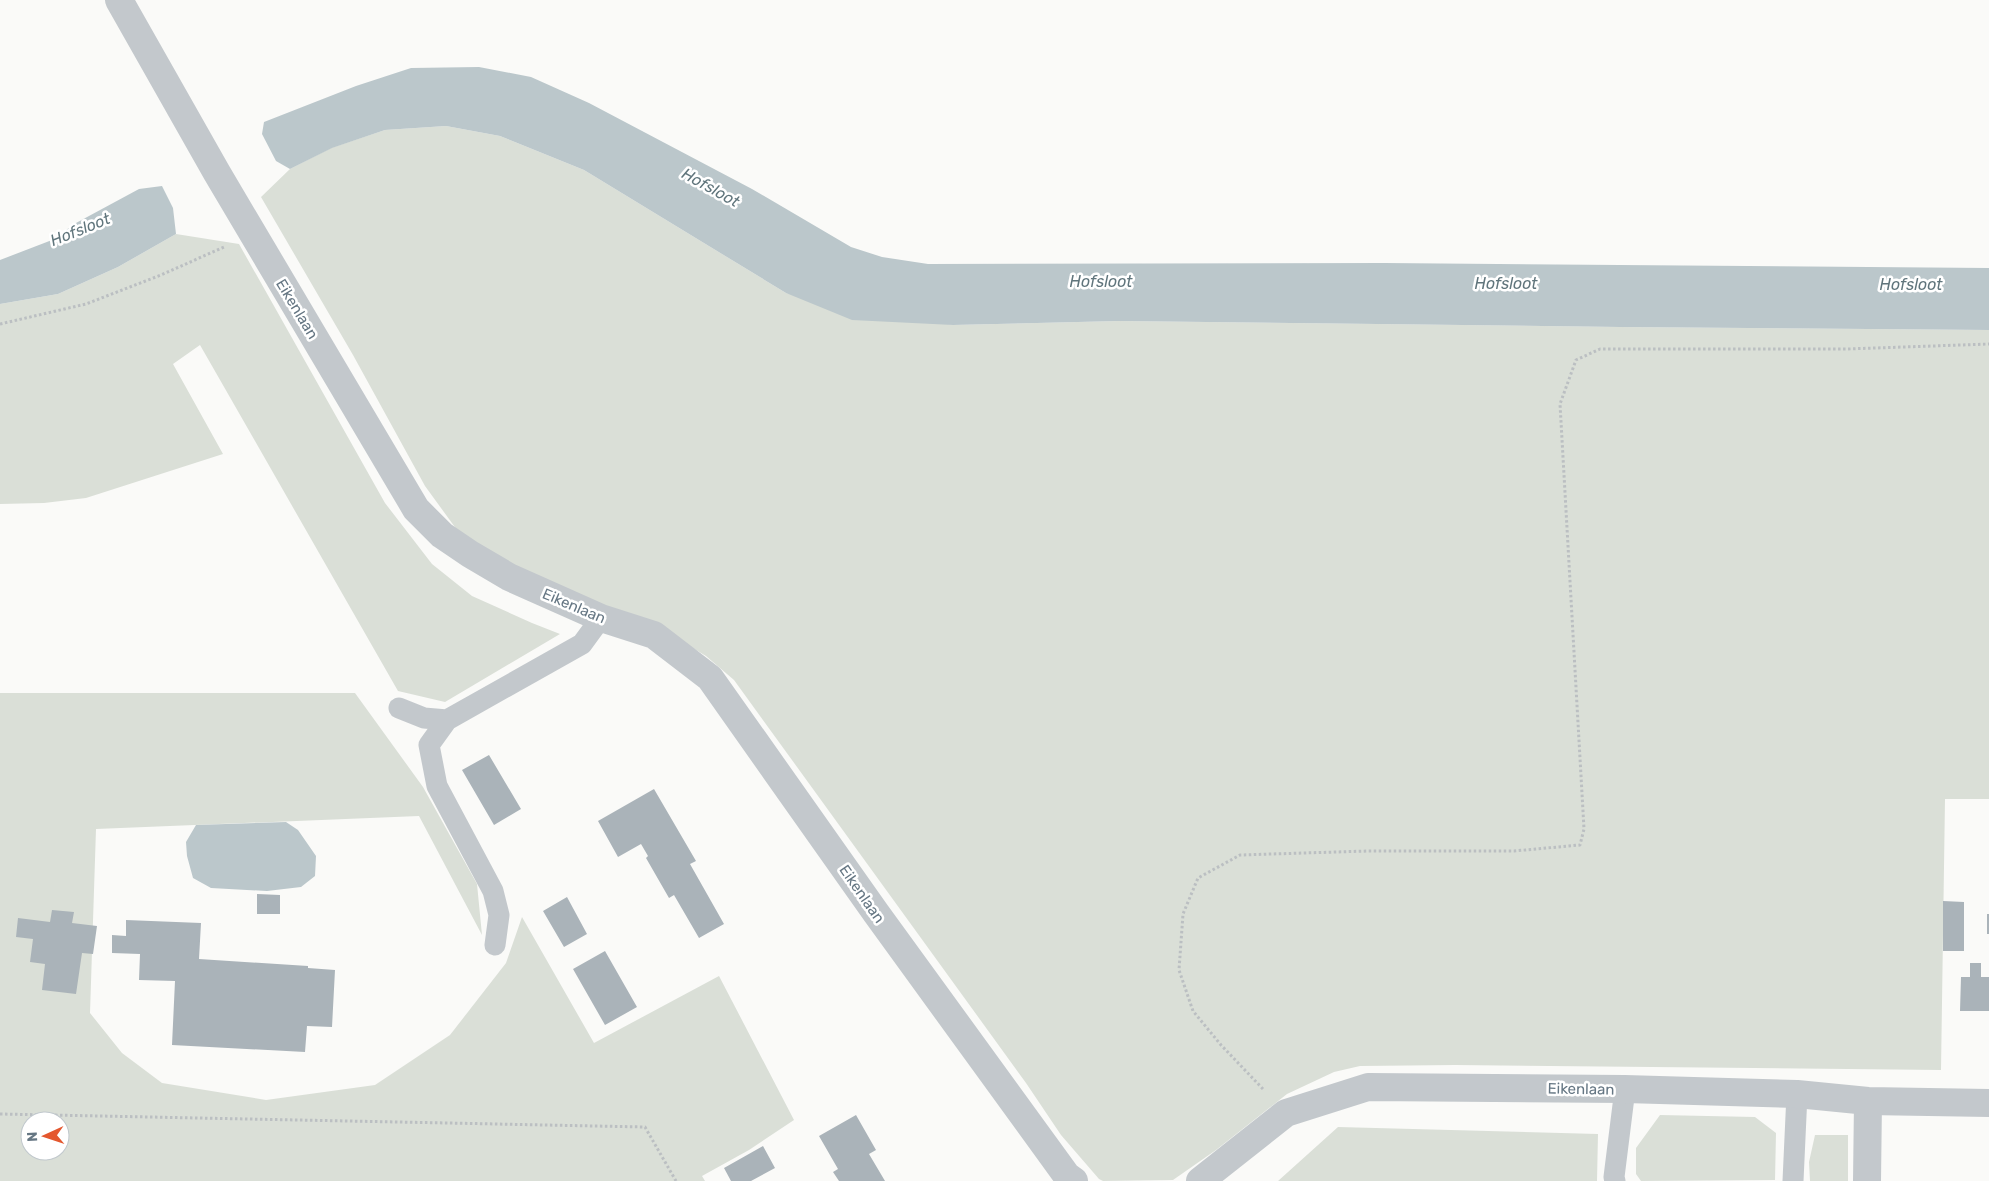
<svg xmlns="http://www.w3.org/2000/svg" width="1989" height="1181" font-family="Rubik,sans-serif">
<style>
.green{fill:#dadfd7;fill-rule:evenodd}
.water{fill:#bbc7cb}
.building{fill:#aab3b9}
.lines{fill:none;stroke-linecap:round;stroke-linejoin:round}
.path{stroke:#bbbfc2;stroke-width:3;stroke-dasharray:2.5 2.5;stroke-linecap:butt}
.service{stroke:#c3c8cc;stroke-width:21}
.minor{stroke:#c3c8cc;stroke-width:28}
.labels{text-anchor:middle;stroke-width:5;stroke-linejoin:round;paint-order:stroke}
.street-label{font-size:15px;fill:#657683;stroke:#fff}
.water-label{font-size:16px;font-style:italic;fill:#60757c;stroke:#fff}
</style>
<rect width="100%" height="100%" fill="#fafaf8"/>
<path class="green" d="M446,126L500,136L584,170L786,293L953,325L1119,321L1620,327L1989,330V799H1945L1941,1070L1455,1065L1360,1066L1334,1072L1287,1094L1216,1150L1173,1180L1103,1181L1099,1179L1061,1135L1026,1083L734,680L706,656L673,636L567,596L465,541L425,486L353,355L261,197L290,169L331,148L385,130Z
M176,234L239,244L385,503L432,564L472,596L532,623L560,634L445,702L398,691L200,345L173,364L223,454L86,498L44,503L0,504V304L58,294L118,267Z
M0,693H355L423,787L477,884L482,935L419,816L96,829L90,1013L122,1053L162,1083L266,1100L375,1085L450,1035L506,963L522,917L594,1043L719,976L794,1120L749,1150L702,1176L705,1181H0ZM30,1121H60V1151H30Z
M1660,1115L1755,1117L1776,1133L1775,1180L1641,1181L1636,1174V1148Z
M1338,1127L1598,1134L1597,1181H1278Z
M1815,1135H1848V1181H1810L1809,1162Z"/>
<path class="water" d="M479,67L531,77L589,103L752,189L851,247L882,257L928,264L1384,263L1989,268V330L1620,327L1119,321L953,325L852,320L786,293L584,170L500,136L446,126L385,130L332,148L290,169L276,161L262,134L264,122L356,86L411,68Z
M162,186L173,208L176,234L118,267L58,294L0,304V260L52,240L76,223L139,189Z
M286,822L298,830L316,856L315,876L301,887L267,891L211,888L193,878L187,856L186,842L196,825Z"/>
<path class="building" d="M489,755L521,809L494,825L462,770Z
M654,789L696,861L690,864L724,924L699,938L674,895L669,898L646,858L648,856L641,844L618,857L598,821Z
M257,894L280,895V914H257Z
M567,897L587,934L564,947L543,911Z
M1943,901L1964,902V951H1943Z
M52,910L74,912L72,923L97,926L93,954L82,953L76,994L42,990L45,964L30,962L33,939L16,937L18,918L50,922Z
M1987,914H1989V934H1987Z
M126,920L201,923L199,959L308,966V968L335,970L332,1027L307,1026L305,1052L172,1045L175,981L139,980L140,954L112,953V935L126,936Z
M605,951L637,1007L605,1025L573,969Z
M1970,963H1981V977H1989V1011H1960L1961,977H1970Z
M856,1115L876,1150L869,1154L885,1181H839L833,1172L838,1169L819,1136Z
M763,1146L775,1168L751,1181H731L724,1168Z"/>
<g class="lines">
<path class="path" d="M0,324L86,304L161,275L224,247
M1263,1089L1221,1045L1193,1011L1179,970L1183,914L1198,878L1240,855L1368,851H1514L1580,845L1584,829L1560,404L1576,360L1600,349H1847L1989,344
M0,1114L645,1127L676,1181"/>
<path class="service" d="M399,708L424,718L447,720L582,644L601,618
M447,720L429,745L437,786L493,891L499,915L495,945
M1615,1181L1614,1177L1625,1089
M1793,1181L1797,1094"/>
<path class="minor" d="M119,0L217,173L416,509L442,535L470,554L509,577L601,618L654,635L710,678L876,913L1067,1176L1074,1181
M1200,1181L1286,1113L1368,1087L1625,1089L1797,1094L1868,1101L1989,1103
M1867,1181L1868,1101"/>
</g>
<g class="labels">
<g class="street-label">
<text transform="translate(297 309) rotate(59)" y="5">Eikenlaan</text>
<text transform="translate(574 606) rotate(23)" y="5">Eikenlaan</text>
<text transform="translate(862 894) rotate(55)" y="5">Eikenlaan</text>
<text transform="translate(1581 1089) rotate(1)" y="5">Eikenlaan</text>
</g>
<g class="water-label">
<text transform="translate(711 187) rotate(29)" y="6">Hofsloot</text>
<text transform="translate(80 229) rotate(-22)" y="6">Hofsloot</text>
<text x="1101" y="287">Hofsloot</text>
<text x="1506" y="289">Hofsloot</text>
<text x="1911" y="290">Hofsloot</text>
</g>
</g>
<g transform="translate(45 1136) rotate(267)"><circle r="24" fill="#ffffff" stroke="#c1c8cd"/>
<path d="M0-4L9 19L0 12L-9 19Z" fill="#e4572e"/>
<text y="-8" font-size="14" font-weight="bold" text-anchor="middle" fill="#657683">N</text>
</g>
</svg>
